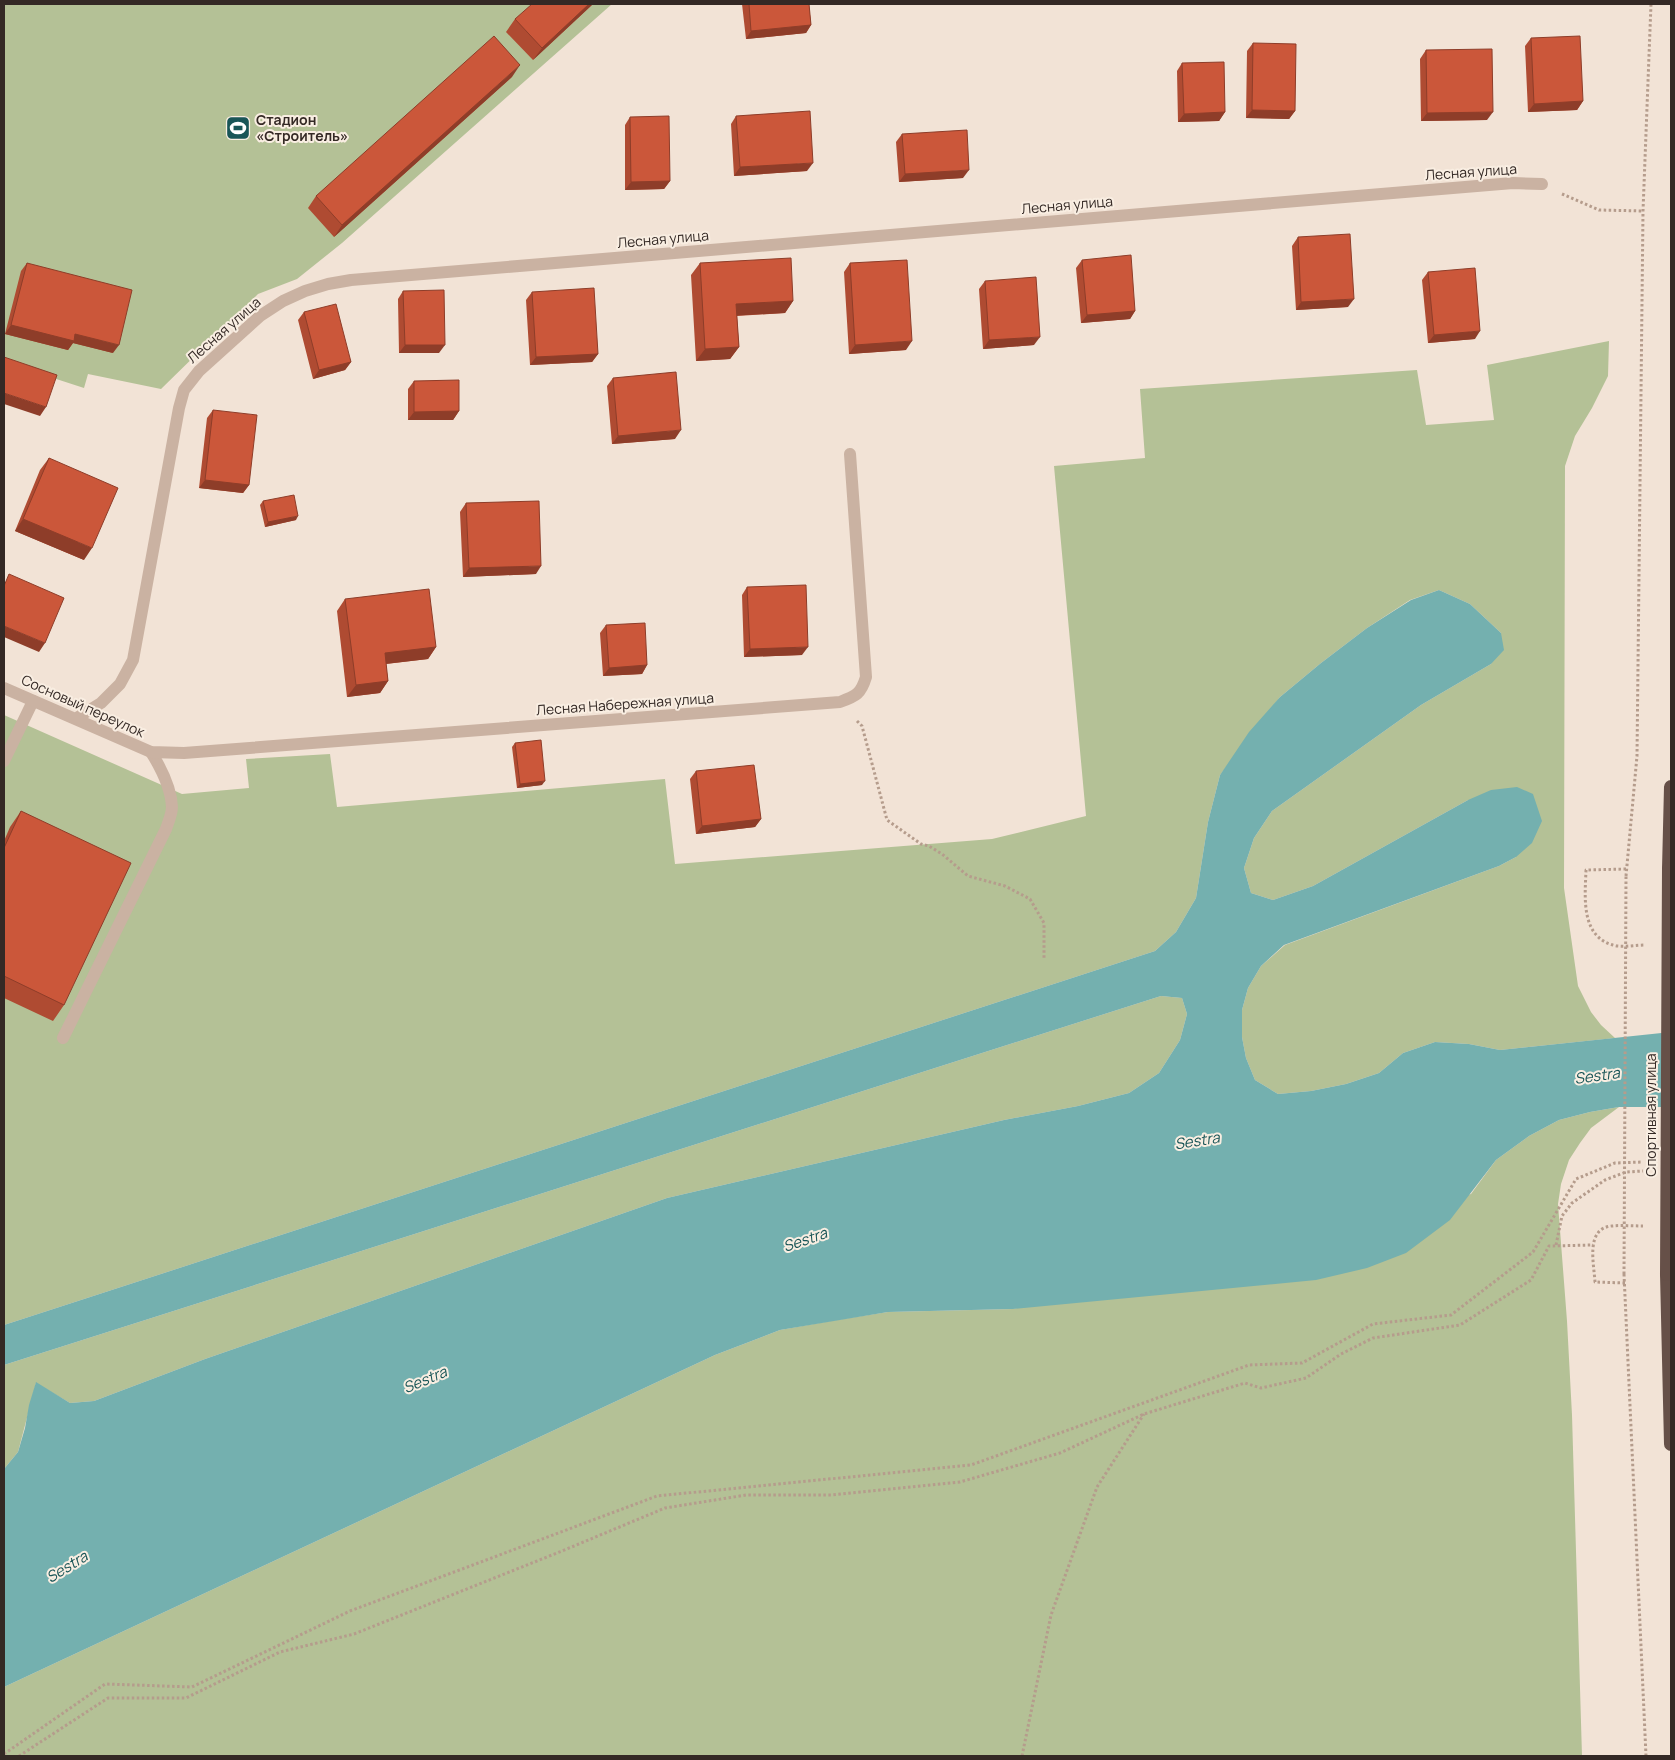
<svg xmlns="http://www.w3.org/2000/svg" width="1675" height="1760" font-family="Manrope,sans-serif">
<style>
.green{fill:#b4c196}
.water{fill:#74b0af}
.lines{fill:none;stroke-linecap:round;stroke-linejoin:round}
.path{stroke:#b59c8c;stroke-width:3;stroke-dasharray:2.5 2.5;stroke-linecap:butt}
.service{stroke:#cab2a2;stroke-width:12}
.minor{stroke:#cab2a2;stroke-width:12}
.trunk{stroke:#665048;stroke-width:14}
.path-bridge{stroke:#b59c8c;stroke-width:3;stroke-dasharray:2.5 2.5;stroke-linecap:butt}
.trunk-bridge{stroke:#665048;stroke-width:14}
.wall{fill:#af4b32}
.shaded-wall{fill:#8e3d29}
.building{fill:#cb573a;stroke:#8e3d29}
.labels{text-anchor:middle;stroke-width:4;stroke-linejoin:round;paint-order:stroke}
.poi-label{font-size:14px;font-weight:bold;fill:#342925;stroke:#f9eee2;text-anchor:start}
.street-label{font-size:14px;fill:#342925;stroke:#f9eee2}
.water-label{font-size:15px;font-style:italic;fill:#195557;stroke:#f9eee2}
</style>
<rect width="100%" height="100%" fill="#f2e3d6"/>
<path class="green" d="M4,4H612L342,243L297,279L258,294L161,389L88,374L84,388L4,362Z
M1609,341L1608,376L1592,408L1575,436L1565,466L1564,888L1578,986L1591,1012L1601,1025L1615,1038L1500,1050L1469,1044L1435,1042L1403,1053L1379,1073L1346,1084L1311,1091L1278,1094L1255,1080L1246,1058L1242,1037V1010L1248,988L1261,966L1285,945L1499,866L1516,857L1468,800L1313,886L1273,900L1251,893L1244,868L1254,838L1272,811L1421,705L1491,664L1501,633L1470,604L1439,590L1410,600L1367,628L1321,663L1280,697L1220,775L1208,822L1196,898L1176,932L1155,951L4,1325V715L182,794L249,788L246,759L330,754L337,807L665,779L675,864L992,839L1086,816L1054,466L1145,458L1140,389L1417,370L1426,425L1494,420L1487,365Z
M1161,996L1182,998L1187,1014L1180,1040L1159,1073L1129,1093L1078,1106L1004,1120L667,1198L205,1359L94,1401L70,1403L36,1383L18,1452L4,1469V1365Z
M1619,1107L1591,1128L1580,1143L1569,1160L1561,1184L1558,1204L1567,1321L1572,1415L1582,1756H4V1687L715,1355L780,1330L836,1320L888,1312L1013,1309L1471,1194L1496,1160L1529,1136L1559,1120L1590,1112Z"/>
<path class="water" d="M1439,590L1470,604L1501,633L1504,650L1491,664L1421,705L1272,811L1254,838L1244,868L1251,893L1273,900L1313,886L1468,800L1491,790L1517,787L1533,794L1542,821L1532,843L1516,857L1499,866L1284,945L1261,966L1248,988L1242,1010V1037L1246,1058L1255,1080L1278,1094L1311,1091L1346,1084L1379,1073L1403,1053L1435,1042L1469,1044L1500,1050L1671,1032V1107H1619L1590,1112L1559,1120L1529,1136L1496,1160L1450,1220L1406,1253L1367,1268L1316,1280L1013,1309L888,1312L780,1330L715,1355L4,1687V1469L18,1452L25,1428L29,1405L36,1382L70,1403L94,1401L205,1359L667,1198L1004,1120L1078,1106L1129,1093L1159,1073L1180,1040L1187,1014L1182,998L1161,996L4,1365V1325L1155,951L1176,932L1196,898L1208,822L1220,775L1249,732L1280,697L1321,663L1367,628L1411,600Z"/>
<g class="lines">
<path class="path" d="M1562,194L1599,210L1643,211
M857,721L862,726L887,820L921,844L929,846L942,854L968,876L1005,886L1030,899L1044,923V960
M1626,869L1586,870C1585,898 1580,939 1617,946C1626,947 1637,945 1645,945
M1626,876L1637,756L1643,211L1651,4
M1556,1245L1562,1216L1572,1203L1605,1180L1626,1172L1643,1171
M1624,1274L1646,1756
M1625,1283L1595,1282C1594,1264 1585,1228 1612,1226C1622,1225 1633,1226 1643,1226
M4,1754L105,1684L192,1687L350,1611L657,1496L971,1465L1249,1365L1302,1363L1373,1324L1451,1315L1533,1252L1576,1179L1615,1163L1643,1162
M19,1756L108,1698H186L280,1652L354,1634L562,1551L665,1508L746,1495H832L960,1482L1060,1453L1144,1414L1245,1383L1261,1388L1306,1378L1341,1354L1373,1338L1460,1325L1531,1280L1549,1246L1593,1245
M1022,1756L1051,1615L1097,1487L1144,1414"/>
<path class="service" d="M4,761L33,701
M63,1038L166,829C168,823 172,814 172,807C171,787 161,768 151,752"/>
<path class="minor" d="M4,688L151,752L184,753L840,702C856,696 861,694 866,677L850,454
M75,719L101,703L120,684L133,660L179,408L184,390L199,371L260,316L283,301L305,291L328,284L351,280L1513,183L1542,184"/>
<path class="trunk" d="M1669,869L1671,787
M1667,1274L1671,1444"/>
<path class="path-bridge" d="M1624,1274L1626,876"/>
<path class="trunk-bridge" d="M1667,1274L1669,869"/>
</g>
<path class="wall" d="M593,4L533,60L506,32L515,19Z
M742,4H809L811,25L806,33L746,39Z
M1531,38L1583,101L1577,110L1528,112L1525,46Z
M1253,43L1295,111L1289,119L1246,118L1247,51Z
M1426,50L1487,120L1421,121L1420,59Z
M1182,63L1225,112L1219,121L1178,122L1177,71Z
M512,77L334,237L308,208L316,196Z
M736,116L807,171L734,176L731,124Z
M630,117L670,181L664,189L625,190V125Z
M902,134L963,178L899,182L896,142Z
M1298,237L1348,307L1296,310L1292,246Z
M1082,260L1135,311L1130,319L1081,323L1076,268Z
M27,263L113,353L73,343L68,350L5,334L21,271Z
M700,263L793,301L785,313L737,316L739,347L730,359L696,361L691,275Z
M850,263L906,350L849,354L844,272Z
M1428,272L1475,339L1428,343L1422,280Z
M985,281L1034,345L983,349L979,289Z
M403,291L439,353H399L398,299Z
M532,292L598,354L592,362L530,365L526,300Z
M304,312L351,362L345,370L313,379L298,320Z
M613,378L675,439L612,444L607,386Z
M414,381L459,411L453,420H408V389Z
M213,410L249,485L243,493L199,488L207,418Z
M49,458L84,560L15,531L40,470Z
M263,501L296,520L265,527L260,505Z
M466,503L536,574L463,577L460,512Z
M747,587L802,655L744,657L742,595Z
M345,599L436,647L428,659L386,664L388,681L380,693L347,697L337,611Z
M606,625L647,665L642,674L603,676L600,633Z
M515,743L542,785L517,788L512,747Z
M696,771L761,819L755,827L696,834L690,779Z
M21,811L64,1005L53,1021L4,998V841L10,827Z"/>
<path class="shaded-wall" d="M589,4H593L533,60L542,48Z
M811,25L806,33L746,39L751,31Z
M520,65L512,77L334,237L342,225Z
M1583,101L1577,110L1528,112L1534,104Z
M1252,110L1295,111L1289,119L1246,118Z
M1225,112L1219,121L1178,122L1184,114Z
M1493,112L1487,120L1421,121L1427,113Z
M813,163L807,171L734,176L740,167Z
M969,170L963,178L899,182L905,174Z
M670,181L664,189L625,190L631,182Z
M1354,299L1348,307L1296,310L1301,302Z
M793,301L785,313L727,316L736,304Z
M1135,311L1130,319L1081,323L1087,315Z
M11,325L75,334L119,345L113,353L73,343L68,350L5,334Z
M1480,331L1475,339L1428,343L1434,335Z
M1040,337L1034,345L983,349L989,340Z
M912,341L906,350L849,354L855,345Z
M405,345H445L439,353H399Z
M739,347L730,359L696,361L705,349Z
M598,354L592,362L530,365L536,357Z
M351,362L345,370L313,379L319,370Z
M4,393L46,407L40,416L4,404Z
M459,411L453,420H408L414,412Z
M681,430L675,439L612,444L618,436Z
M205,480L249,485L243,493L199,488Z
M298,516L296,520L265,527L268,522Z
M23,519L92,548L84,560L15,531Z
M541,566L536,574L463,577L469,568Z
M4,626L45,643L39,652L4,637Z
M436,647L428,659L376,665L385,653Z
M808,647L802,655L744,657L750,649Z
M647,665L642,674L603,676L609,668Z
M388,681L380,693L347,697L356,685Z
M545,781L542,785L517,788L520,784Z
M761,819L755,827L696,834L702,826Z"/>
<path class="building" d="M532,4H589L542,48L515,19Z
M749,4H809L811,25L751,31Z
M494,36L520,65L342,225L316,196Z
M1580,36L1583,101L1534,104L1531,38Z
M1253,43L1296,44L1295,111L1252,110Z
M1492,49L1493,112L1427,113L1426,50Z
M1224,62L1225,112L1184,114L1182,63Z
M810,111L813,163L740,167L736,116Z
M669,116L670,181L631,182L630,117Z
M967,130L969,170L905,174L902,134Z
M1350,234L1354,299L1301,302L1298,237Z
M1131,255L1135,311L1087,315L1082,260Z
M791,258L793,301L736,304L739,347L705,349L700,263Z
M907,260L912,341L855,345L850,263Z
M27,263L132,290L119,345L75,334L74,341L11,325Z
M1475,268L1480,331L1434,335L1428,272Z
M1036,277L1040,337L989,340L985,281Z
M594,288L598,354L536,357L532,292Z
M444,290L445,345H405L403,291Z
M336,304L351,362L319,370L304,312Z
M4,357L57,375L46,407L4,393Z
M676,372L681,430L618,436L613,378Z
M459,380V411L414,412V381Z
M213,410L257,415L249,485L205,480Z
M49,458L118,488L92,548L23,519Z
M294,495L298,516L268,522L263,501Z
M539,501L541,566L469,568L466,503Z
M9,574L64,598L45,643L4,626V586Z
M806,585L808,647L750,649L747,587Z
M429,589L436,647L385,653L388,681L356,685L345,599Z
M645,623L647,665L609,668L606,625Z
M541,740L545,781L520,784L515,743Z
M754,765L761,819L702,826L696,771Z
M21,811L131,863L64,1005L4,976V848Z"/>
<defs>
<symbol id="stadium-square" viewBox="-11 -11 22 22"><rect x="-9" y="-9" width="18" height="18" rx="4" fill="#195557" stroke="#f9eee2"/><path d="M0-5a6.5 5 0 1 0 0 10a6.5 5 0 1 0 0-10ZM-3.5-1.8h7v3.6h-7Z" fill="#fff"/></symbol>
</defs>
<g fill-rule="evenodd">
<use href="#stadium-square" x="224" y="114" width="28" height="28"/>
</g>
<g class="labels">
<g class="poi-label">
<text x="256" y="125">Стадион<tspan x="256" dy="16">«Строитель»</tspan></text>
</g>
<g class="street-label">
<text transform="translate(1471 172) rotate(-4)" y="5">Лесная улица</text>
<text transform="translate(1067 205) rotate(-5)" y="5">Лесная улица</text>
<text transform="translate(663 239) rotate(-5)" y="5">Лесная улица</text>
<text transform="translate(224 330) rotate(-41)" y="5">Лесная улица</text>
<text transform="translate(625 704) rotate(-4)" y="5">Лесная Набережная улица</text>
<text transform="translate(83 706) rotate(24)" y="5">Сосновый переулок</text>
<text transform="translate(1651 1115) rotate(-90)" y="5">Спортивная улица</text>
</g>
<g class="water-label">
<text transform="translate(1597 1076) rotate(-8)" y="5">Sestra</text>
<text transform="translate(1197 1141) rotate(-9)" y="5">Sestra</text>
<text transform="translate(805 1240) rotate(-19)" y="5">Sestra</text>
<text transform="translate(425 1380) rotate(-23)" y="5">Sestra</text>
<text transform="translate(67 1567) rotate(-32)" y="5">Sestra</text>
</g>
</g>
<rect width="1675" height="1760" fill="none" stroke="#342925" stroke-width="10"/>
</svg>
